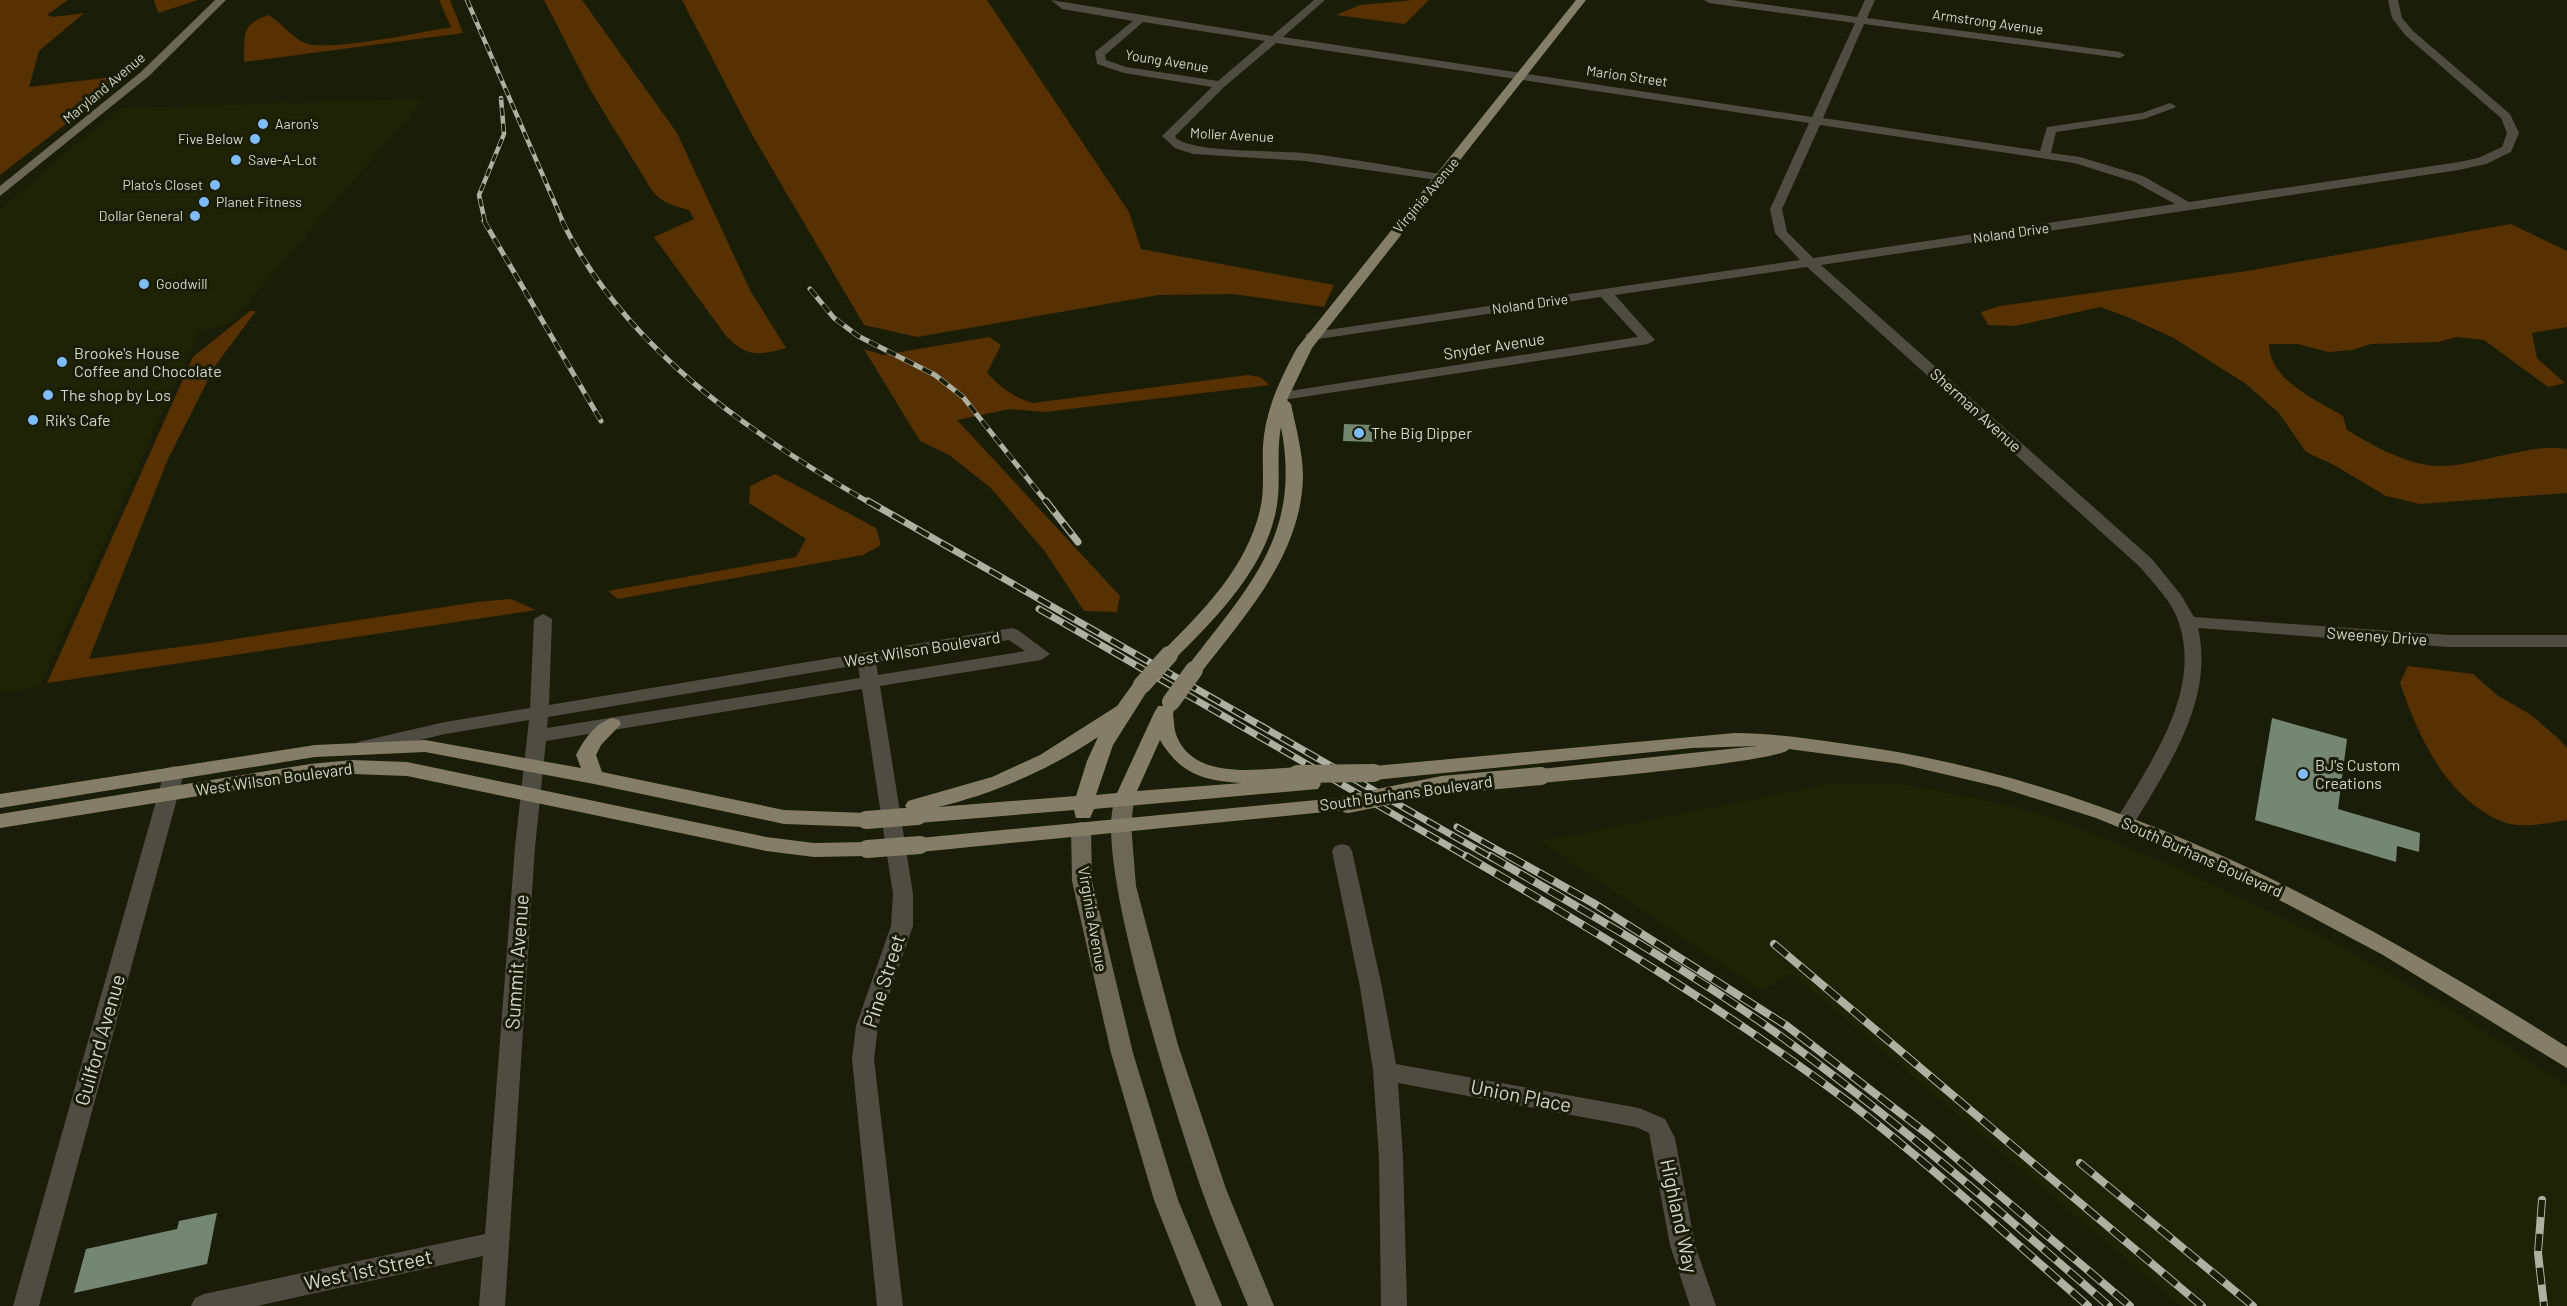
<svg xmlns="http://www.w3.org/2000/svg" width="2567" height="1306" font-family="Barlow,sans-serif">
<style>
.built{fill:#1f2306}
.green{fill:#583103}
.building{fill:#758773}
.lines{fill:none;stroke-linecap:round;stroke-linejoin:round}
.street{fill:#4f4c42;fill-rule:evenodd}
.secondary{fill:#6d6758;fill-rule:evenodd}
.primary{fill:#847d68;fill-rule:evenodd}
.rail-far3-casing{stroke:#aeb1a2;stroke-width:4.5}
.rail-far2-casing{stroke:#aeb1a2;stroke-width:5}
.rail-far1-casing{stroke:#aeb1a2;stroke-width:7}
.rail-casing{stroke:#aeb1a2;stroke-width:8}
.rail-far3{stroke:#1a1d08;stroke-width:3;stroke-dasharray:8;stroke-linecap:butt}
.rail-far2{stroke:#1a1d08;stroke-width:4;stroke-dasharray:10;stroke-linecap:butt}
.rail-far1{stroke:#1a1d08;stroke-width:4.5;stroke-dasharray:14;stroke-linecap:butt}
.rail{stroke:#1a1d08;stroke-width:6;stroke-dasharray:17;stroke-linecap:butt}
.primary-bridge{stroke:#847d68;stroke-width:18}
.poi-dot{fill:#7ebdf9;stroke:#1a1d08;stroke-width:2}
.labels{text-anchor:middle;stroke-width:6;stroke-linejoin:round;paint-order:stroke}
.far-street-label{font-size:14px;fill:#d2d5c8;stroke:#1a1d08}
.far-poi-label{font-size:14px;fill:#d2d5c8;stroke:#1a1d08;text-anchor:start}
.street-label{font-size:16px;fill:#d2d5c8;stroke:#1a1d08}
.poi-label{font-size:16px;fill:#d2d5c8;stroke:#1a1d08;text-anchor:start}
.near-street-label{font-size:20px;fill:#d2d5c8;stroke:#1a1d08}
</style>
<rect width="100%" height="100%" fill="#1a1d08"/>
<path class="built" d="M424,99L229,324L199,331L40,686L0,692V210L78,142L122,108Z
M1829,784H1904L2004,804L2056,819L2164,862L2329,940L2455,1012L2567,1086V1306H2181L1792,973L1761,991L1541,842Z"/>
<path class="green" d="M0,0H68L47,15L53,17L84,13L39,51L29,87L129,75L0,175Z
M154,0H198L158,13Z
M439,0H450L463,33L244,62C245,35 240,25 268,15C282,22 290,37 305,43C327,52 423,32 451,27Z
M544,0H582L677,133L750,290L786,348C758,356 747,357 726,336L654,237L694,219L689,210C674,206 661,203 651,189L591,91Z
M682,0H987L1129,212L1141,249L1334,285L1324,307L1233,294L1158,295L917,337L864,325L750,131Z
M1414,0H1429L1405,24L1336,15L1360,5Z
M2511,224L2567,251V327L2532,333L2537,358L2565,383L2548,387L2484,340L2457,337L2438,342L2371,344L2352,350L2328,352L2298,344H2269C2270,381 2315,399 2343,416L2347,430C2372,445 2405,464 2436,466C2455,467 2476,461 2495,457C2520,452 2542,445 2567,449V493L2420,504L2386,496L2334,465L2306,452L2279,413L2246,384L2172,337L2125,316L2100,307L2015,326L1988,325L1981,312L2000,306L2247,271Z
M250,311H256L215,366L168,459L89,659L209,643L477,602L511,599L536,610L47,683L193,357Z
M989,337L1001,345L987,373C1001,388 1013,397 1033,403L1248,375L1260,377L1270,385L1045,412L1010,409L957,420L1120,596L1117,612L1084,611L1046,553L991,488L949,455L920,441L864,349L883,355Z
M775,474L876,528L881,545L863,555L618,599L608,591L796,557L806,539L749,503L750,486Z
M2408,666L2473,674L2497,695L2531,715L2559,739L2567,748V820C2549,823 2521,829 2503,822C2446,798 2419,738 2400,683Z"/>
<path class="building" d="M1344,424L1374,425V442L1343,441Z
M2272,718L2347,739L2338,809L2420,833L2419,852L2397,846L2396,862L2255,820Z
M217,1213L207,1264L74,1293L86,1249L177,1229L179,1221Z"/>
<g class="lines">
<path class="street" d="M1051,0L1272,36L1314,0H1325L1283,37L1812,117L1855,23L1709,3L1704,0H1732L1857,17L1865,0H1875L1867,18L2120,52L2125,55L2120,58L1864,24L1823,118L2040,151L2047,127L2142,113L2170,103L2176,106L2174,108L2144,119L2056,132L2051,153L2080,157L2143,176L2189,202L2459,162L2478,158L2502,147L2507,133L2501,118L2405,35L2392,18L2388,0H2398L2402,18L2413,31L2510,114L2519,133L2511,152L2486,164L2459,170L1821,265L2152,559L2181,595L2194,617L2448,635H2567V647H2448L2198,628C2215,700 2167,768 2132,827H2118L2115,822C2149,765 2202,693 2179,623C2172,601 2154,584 2140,567L1807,267L1615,295L1655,340L1648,344L1283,400L1276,396L1283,392L1638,337L1601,297L1312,340L1305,336L1307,333L1800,260L1775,233L1770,209L1809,123L1276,43L1224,87L1175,136L1177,139C1198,153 1274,150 1304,153C1349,158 1395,167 1440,174L1446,178L1444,181L1305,161L1193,154L1175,148L1162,136L1212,87L1124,73L1097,64L1095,52L1133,21L1062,9ZM1143,22L1265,41L1218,81L1126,67L1106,60L1105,55ZM1820,125L2074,163L2135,182L2175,204L1813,258L1787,232L1782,209Z
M543,614L552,619L549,705L1012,628L1018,630L1050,654L1041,660L880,686L913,894V926L878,1026L874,1059L903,1306H877L852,1059L856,1026L891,926L893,894L862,689L546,741L535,847L505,1306H479L483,1256L257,1306H191L195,1298L204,1294L485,1234L515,847L529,720L445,734L365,753L358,752L355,747L358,742L445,722L530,708L534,619ZM1009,640L1025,651L878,675L876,662ZM858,665L860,678L547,728L548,717Z
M174,766L181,768L184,773L39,1306H13L164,773L167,768Z
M1342,844L1349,846L1352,851L1382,987L1396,1064L1639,1108L1665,1119L1675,1138L1695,1245L1716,1306H1690L1670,1245L1649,1133L1636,1127L1398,1083L1403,1158L1407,1306H1381L1379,1158L1373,1070L1360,987L1332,851L1335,846Z"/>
<path class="secondary" d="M215,0H226L149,76L0,196V186L141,72Z
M1124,794L1131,796L1134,801L1131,824L1136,886L1178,1045L1226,1189L1274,1306H1248C1232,1267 1215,1228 1201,1188C1180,1125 1087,846 1117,796Z
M1081,822L1088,824L1091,829L1092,881L1133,1053L1178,1200L1222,1306H1196L1154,1200L1111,1053L1072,881L1071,829L1074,824Z"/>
<path class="primary" d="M1576,0H1586L1312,348L1287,400L1291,404C1296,428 1303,453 1303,477C1301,556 1245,615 1200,674H1188L1185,670L1188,666C1249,586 1302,535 1281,427C1276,453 1281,479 1277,505C1267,567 1218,616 1175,659H1163L1160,655L1163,651C1204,610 1246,568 1260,510C1265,489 1262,468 1263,446C1265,411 1280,379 1297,348Z
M1142,679L1151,685L1113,745L1096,795L1117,793L1154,713L1158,706H1172L1174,710L1173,714C1174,721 1174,730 1177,737C1196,781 1259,769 1297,767L1304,769L1307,774L1304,778L1318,779L1321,784L1318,789L1094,809L1090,818H1076L1074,810L918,823L911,821L908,816L911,812L905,806L908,801L992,777L1040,755L1117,706L1135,681ZM1098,737L1087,761L1076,796L938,807C996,793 1048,770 1098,737ZM1160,740C1180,774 1204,781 1242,783L1137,791Z
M612,718L619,720L621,724L601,745L596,755L602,772L784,810L866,813L873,815L876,820L873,825L866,827L784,824L594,784L425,752L315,757L0,808V794L315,745L425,740L581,768L576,755C584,740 595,723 612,718Z
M1735,733C1770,733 1804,738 1839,743C2106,777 2343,905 2567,1047V1068L2383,955L2289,905L2194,858L2096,818L1999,787L1901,764L1789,749C1781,762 1571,780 1541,783L1534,781L1531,776L1534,771L1541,769L1757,746L1692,748L1374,780L1367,778L1364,773L1367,768L1374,766Z
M352,760L407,762L766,837L814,843L867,842L874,844L877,849L874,854L867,856L814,857L766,851L407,776L352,774L310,778L0,828V814L310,764Z
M1348,797L1355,799L1358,804L1355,809L920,852L913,850L910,845L913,840L920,838Z"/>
<defs>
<path id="rail-far3" d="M467,0L563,222
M485,222L479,195L504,134L501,98"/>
<path id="rail-far2" d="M484,221L601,421
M562,221C625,348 750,434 870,503
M810,289L834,318L858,336L935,375L963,397L1047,503"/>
<path id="rail-far1" d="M868,501L1492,858
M1046,501L1078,542
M1039,609L1469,858
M1457,827L1512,858"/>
<path id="rail" d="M1466,856C1599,933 1731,1013 1854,1106C1935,1169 2011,1239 2088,1306
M1490,856C1588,913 1687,969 1779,1035C1895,1119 2002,1213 2109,1306
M1509,856L1593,903L1787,1026L1929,1135L2130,1306
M1774,944L2202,1306
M2080,1163L2253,1306
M2542,1200L2538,1253L2544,1306"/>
</defs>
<use href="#rail-far3" class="rail-far3-casing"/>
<use href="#rail-far2" class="rail-far2-casing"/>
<use href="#rail-far1" class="rail-far1-casing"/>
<use href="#rail" class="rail-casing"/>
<use href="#rail-far3" class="rail-far3"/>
<use href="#rail-far2" class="rail-far2"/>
<use href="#rail-far1" class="rail-far1"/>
<use href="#rail" class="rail"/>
<path class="primary-bridge" d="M1142,685L1169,655
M1171,702L1194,670
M1297,774L1374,773
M1348,804L1442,785L1541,776
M866,820L918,816
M867,849L920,845"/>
</g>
<g class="poi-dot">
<circle cx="263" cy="124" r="6"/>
<circle cx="255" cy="139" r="6"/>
<circle cx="236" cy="160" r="6"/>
<circle cx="215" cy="185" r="6"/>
<circle cx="204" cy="202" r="6"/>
<circle cx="195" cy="216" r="6"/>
<circle cx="144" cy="284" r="6"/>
<circle cx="62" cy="362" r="6"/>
<circle cx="48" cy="395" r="6"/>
<circle cx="33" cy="420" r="6"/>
<circle cx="1359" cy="433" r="6"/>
<circle cx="2303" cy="774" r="6"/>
</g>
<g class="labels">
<g class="far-street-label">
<text transform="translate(1988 22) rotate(8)" y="5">Armstrong Avenue</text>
<text transform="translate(1167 61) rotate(9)" y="5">Young Avenue</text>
<text transform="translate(1627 76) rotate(8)" y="5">Marion Street</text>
<text transform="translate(104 88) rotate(-40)" y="5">Maryland Avenue</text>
<text transform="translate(1232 135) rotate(3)" y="5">Moller Avenue</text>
<text transform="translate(1426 195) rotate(-50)" y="5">Virginia Avenue</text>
<text transform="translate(2011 233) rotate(-8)" y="5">Noland Drive</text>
<text transform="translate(1530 304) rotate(-8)" y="5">Noland Drive</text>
</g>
<g class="far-poi-label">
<text x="275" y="129">Aaron's</text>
<text x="243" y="144" text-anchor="end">Five Below</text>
<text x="248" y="165">Save-A-Lot</text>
<text x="203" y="190" text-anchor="end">Plato's Closet</text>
<text x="216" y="207">Planet Fitness</text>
<text x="183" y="221" text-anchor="end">Dollar General</text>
<text x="156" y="289">Goodwill</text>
</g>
<g class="street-label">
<text transform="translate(1494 346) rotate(-9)" y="6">Snyder Avenue</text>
<text transform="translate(1976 410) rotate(42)" y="6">Sherman Avenue</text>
<text transform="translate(2377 636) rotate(4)" y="6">Sweeney Drive</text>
<text transform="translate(922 649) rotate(-9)" y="6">West Wilson Boulevard</text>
<text transform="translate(274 779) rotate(-8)" y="6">West Wilson Boulevard</text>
<text transform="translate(1406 793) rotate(-8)" y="6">South Burhans Boulevard</text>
<text transform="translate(2202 857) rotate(24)" y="6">South Burhans Boulevard</text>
<text transform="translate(1093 919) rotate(80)" y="6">Virginia Avenue</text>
</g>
<g class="poi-label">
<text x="74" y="359">Brooke's House<tspan x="74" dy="18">Coffee and Chocolate</tspan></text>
<text x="60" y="401">The shop by Los</text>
<text x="45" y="426">Rik's Cafe</text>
<text x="1371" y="439">The Big Dipper</text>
<text x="2315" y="771">BJ's Custom<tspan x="2315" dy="18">Creations</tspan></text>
</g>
<g class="near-street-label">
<text transform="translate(517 962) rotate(-86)" y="7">Summit Avenue</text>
<text transform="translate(884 981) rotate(-72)" y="7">Pine Street</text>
<text transform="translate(100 1040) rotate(-74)" y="7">Guilford Avenue</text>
<text transform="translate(1521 1096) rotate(11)" y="7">Union Place</text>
<text transform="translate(1679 1216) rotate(78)" y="7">Highland Way</text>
<text transform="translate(368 1270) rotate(-12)" y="7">West 1st Street</text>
</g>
</g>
</svg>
